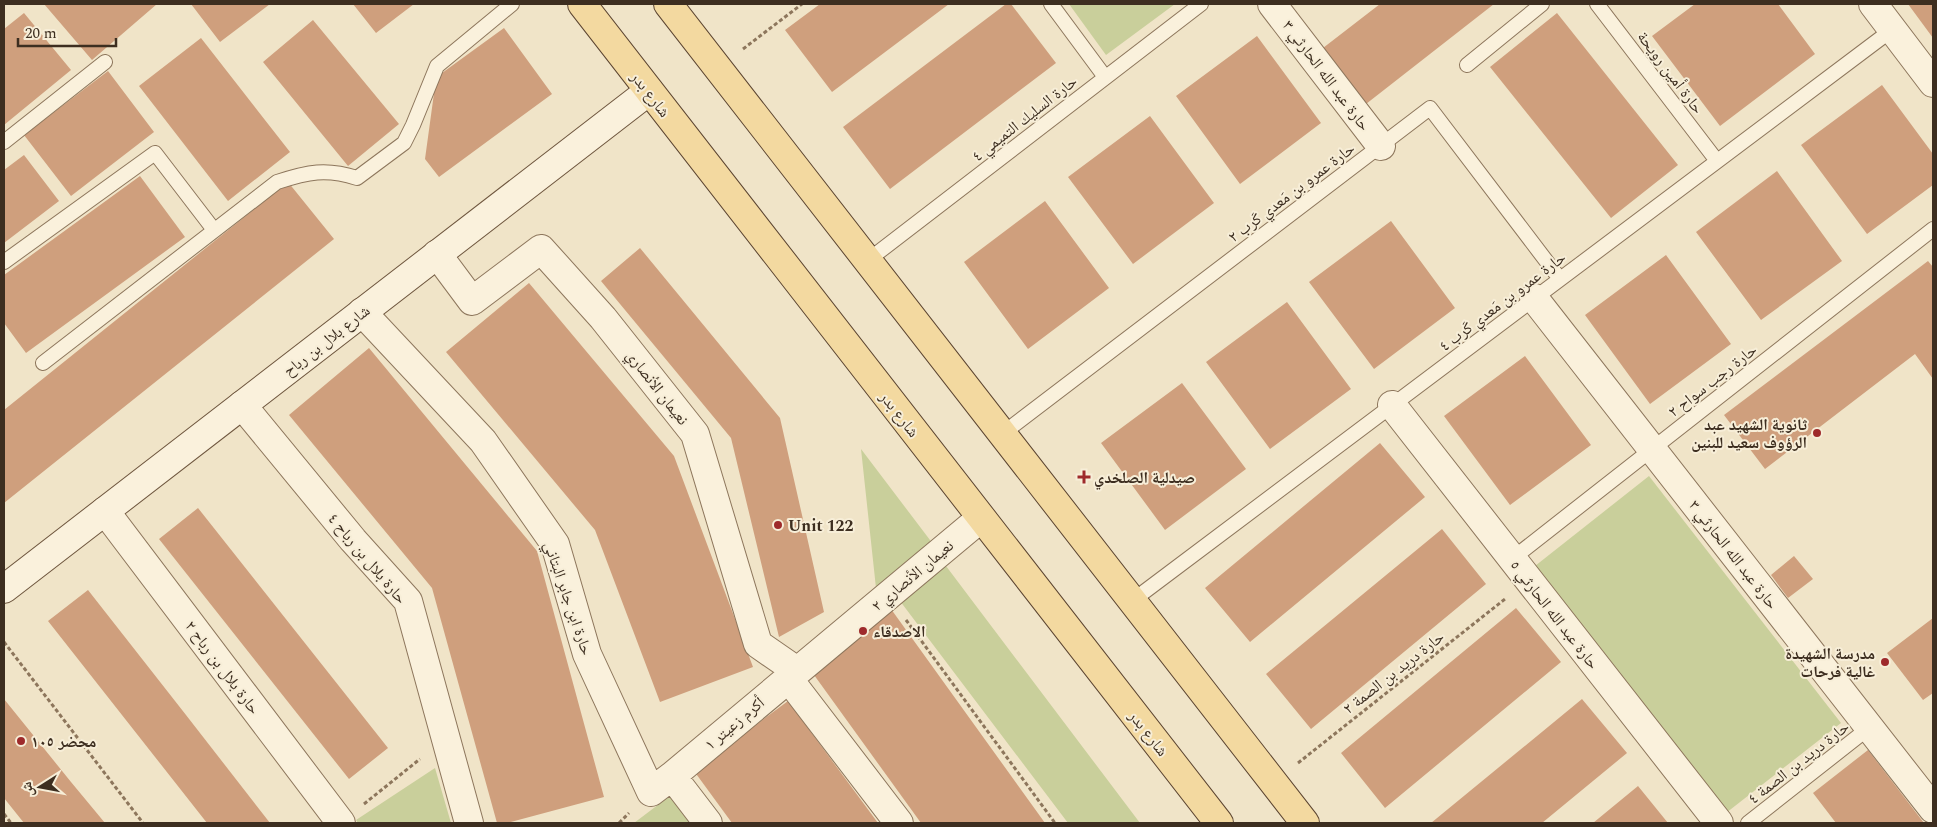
<svg xmlns="http://www.w3.org/2000/svg" width="1937" height="827" font-family="Spectral,'Noto Naskh Arabic',serif">
<style>
.green{fill:#c9cf9b}
.building{fill:#cf9f7d}
.lines{fill:none;stroke-linecap:round;stroke-linejoin:round}
.service-casing{stroke:#8d765c;stroke-width:16}
.minor-casing{stroke:#8d765c;stroke-width:30}
.secondary-casing{stroke:#6f573f;stroke-width:30}
.primary-casing{stroke:#5b4430;stroke-width:30}
.path{stroke:#8d765c;stroke-width:3;stroke-dasharray:4 2.5;stroke-linecap:butt}
.service{stroke:#faf1dc;stroke-width:14}
.minor{stroke:#faf1dc;stroke-width:28}
.secondary{stroke:#faf1dc;stroke-width:28}
.primary{stroke:#f3d9a0;stroke-width:28}
.poi-dot{fill:#9e2a2b;stroke:#f7eed8;stroke-width:2}
.labels{text-anchor:middle;stroke-width:4;stroke-linejoin:round;paint-order:stroke}
.street-label{font-size:16px;fill:#3d2e20;stroke:#f7eed8}
.poi-label{font-size:16px;font-weight:bold;fill:#3d2e20;stroke:#f7eed8;text-anchor:start}
</style>
<rect width="100%" height="100%" fill="#f0e4c8"/>
<path class="green" d="M1069,4H1175L1106,55Z
M861,449L933,544L876,588Z
M1649,476L1841,723L1726,813L1535,566Z
M946,566L1140,823H1068L900,601Z
M435,768L451,823H358L356,820Z
M671,795L692,823H634Z"/>
<path class="building" d="M44,4H157L92,60Z
M191,4H270L220,42Z
M353,4H414L376,33Z
M820,4H949L832,92L785,30Z
M1006,4H1011L1056,63L890,189L843,127Z
M1380,4H1494L1366,104L1323,48Z
M1695,4H1778L1815,54L1720,126L1652,36Z
M1908,4H1933V38Z
M24,13L71,70L4,125V29Z
M1557,13L1678,165L1611,218L1490,67Z
M313,20L399,124L348,166L263,62Z
M504,28L552,94L439,177L425,159L435,86L442,73Z
M1257,36L1321,123L1240,184L1176,96Z
M201,38L290,152L228,201L139,86Z
M108,71L154,132L71,196L24,135Z
M1882,85L1933,154V185L1867,234L1801,145Z
M1150,116L1214,203L1133,264L1068,177Z
M24,155L59,201L4,243V170Z
M1777,171L1842,261L1761,320L1696,232Z
M140,176L185,237L26,353L4,323V275Z
M288,182L334,239L4,503V410Z
M1045,201L1109,288L1028,349L964,262Z
M1391,221L1455,308L1374,369L1309,282Z
M640,248L780,418L824,612L779,637L731,438L601,281Z
M1666,255L1731,344L1650,404L1585,315Z
M1928,261L1933,267V379L1915,354L1765,469L1724,415Z
M529,283L674,456L753,667L660,702L595,530L446,352Z
M1287,302L1351,389L1270,449L1206,362Z
M369,348L537,551L604,797L507,823H497L432,588L289,415Z
M1525,356L1591,445L1510,505L1444,416Z
M1182,383L1246,469L1165,530L1101,443Z
M1380,443L1425,497L1250,642L1205,588Z
M198,508L388,748L349,779L159,539Z
M1442,529L1486,584L1311,729L1266,674Z
M1794,556L1813,579L1788,598L1771,575Z
M88,590L186,715L270,823H207L48,621Z
M1516,608L1561,662L1385,808L1341,753Z
M891,609L1045,823H921L809,668Z
M1933,618V693L1923,700L1887,653Z
M4,699L71,782L105,823H24L4,798Z
M1582,699L1627,753L1542,823H1431Z
M788,701L878,823H732L694,771Z
M1868,750L1924,823H1836L1813,793Z
M1638,786L1668,823H1593Z"/>
<g class="lines">
<defs>
<path id="service" d="M1051,4L1105,77
M1597,4L1717,161
M1467,65L1542,4
M4,142L105,62
M867,261L1201,4
M4,262L155,153L214,230
M43,363L277,182C308,172 326,168 357,178L404,143L413,125L437,66L512,4
M1002,434L1430,108L1560,279
M1512,559L1933,229
M1132,601L1893,29
M1748,823L1870,727"/>
<path id="minor" d="M1272,4L1381,146
M1873,4L1933,83
M437,254L472,301L541,249L603,318L695,434L758,644L797,671
M1534,298L1933,809
M362,312L483,441L555,544L587,654L651,792L672,776L708,823
M242,405L353,540L408,601L469,823
M1392,405L1719,823
M105,511L341,823
M788,678L899,823
M672,776L981,518"/>
<path id="secondary" d="M4,589L649,91"/>
<path id="primary" d="M582,4L1219,823
M668,4L1305,823"/>
</defs>
<use href="#service" class="service-casing"/>
<use href="#minor" class="minor-casing"/>
<use href="#secondary" class="secondary-casing"/>
<use href="#primary" class="primary-casing"/>
<path class="path" d="M743,49L802,4
M906,620L1055,823
M4,642L143,823
M1298,763L1505,599
M364,804L420,759
M4,814L11,823
M619,823L629,813"/>
<use href="#service" class="service"/>
<use href="#minor" class="minor"/>
<use href="#secondary" class="secondary"/>
<use href="#primary" class="primary"/>
</g>
<g class="poi-dot">
<circle cx="1817" cy="433" r="5"/>
<path d="M1081.5 469.5h5v5h5v5h-5v5h-5v-5h-5v-5h5z"/>
<circle cx="778" cy="525" r="5"/>
<circle cx="863" cy="631" r="5"/>
<circle cx="1885" cy="662" r="5"/>
<circle cx="21" cy="741" r="5"/>
</g>
<g class="labels">
<g class="street-label">
<text transform="translate(1671 72) rotate(53)" y="6">حارة أمين رويحة</text>
<text transform="translate(1327 75) rotate(53)" y="6">حارة عبد الله الحارثي ٣</text>
<text transform="translate(651 94) rotate(52)" y="6">شارع بدر</text>
<text transform="translate(1024 118) rotate(-38)" y="6">حارة السليك التميمي ٤</text>
<text transform="translate(1291 192) rotate(-37)" y="6">حارة عمرو بن مَعدي كَرب ٢</text>
<text transform="translate(1502 301) rotate(-37)" y="6">حارة عمرو بن مَعدي كَرب ٤</text>
<text transform="translate(326 340) rotate(-38)" y="6">شارع بلال بن رباح</text>
<text transform="translate(1712 380) rotate(-38)" y="6">حارة رجب سواح ٢</text>
<text transform="translate(658 387) rotate(52)" y="6">نعيمان الأنصاري</text>
<text transform="translate(900 414) rotate(52)" y="6">شارع بدر</text>
<text transform="translate(1734 554) rotate(52)" y="6">حارة عبد الله الحارثي ٣</text>
<text transform="translate(368 558) rotate(50)" y="6">حارة بلال بن رباح ٤</text>
<text transform="translate(912 575) rotate(-40)" y="6">نعيمان الأنصاري ٢</text>
<text transform="translate(569 598) rotate(71)" y="6">حارة ابن جابر البتاني</text>
<text transform="translate(1555 614) rotate(52)" y="6">حارة عبد الله الحارثي ٥</text>
<text transform="translate(223 667) rotate(53)" y="6">حارة بلال بن رباح ٢</text>
<text transform="translate(1393 672) rotate(-38)" y="6">حارة دريد بن الصمة ٢</text>
<text transform="translate(734 723) rotate(-40)" y="6">أكرم زعيتر ١</text>
<text transform="translate(1149 733) rotate(52)" y="6">شارع بدر</text>
<text transform="translate(1798 762) rotate(-38)" y="6">حارة دريد بن الصمة ٤</text>
</g>
<g class="poi-label">
<text x="1807" y="430" text-anchor="end">ثانوية الشهيد عبد<tspan x="1807" dy="18">الرؤوف سعيد للبنين</tspan></text>
<text x="1094" y="483">صيدلية الصلخدي</text>
<text x="788" y="531">Unit 122</text>
<text x="873" y="637">الاصدقاء</text>
<text x="1875" y="659" text-anchor="end">مدرسة الشهيدة<tspan x="1875" dy="18">غالية فرحات</tspan></text>
<text x="31" y="747">محضر ١٠٥</text>
</g>
</g>
<rect width="1937" height="827" fill="none" stroke="#3d2e20" stroke-width="10"/>
<g transform="translate(40 787) rotate(259)" stroke="#f7eed8" stroke-width="4" paint-order="stroke">
<path d="M0-4L9 19L0 12L-9 19Z" fill="#3d2e20"/>
<text y="-8" font-size="14" font-weight="bold" text-anchor="middle" fill="#3d2e20">ش</text>
</g>
<path d="M18 38v8h98v-8" fill="none" stroke="#3d2e20" stroke-width="2.5"/>
<text x="25" y="38" font-size="15" fill="#3d2e20" stroke="#f7eed8" stroke-width="4" paint-order="stroke">20 m</text>
</svg>
